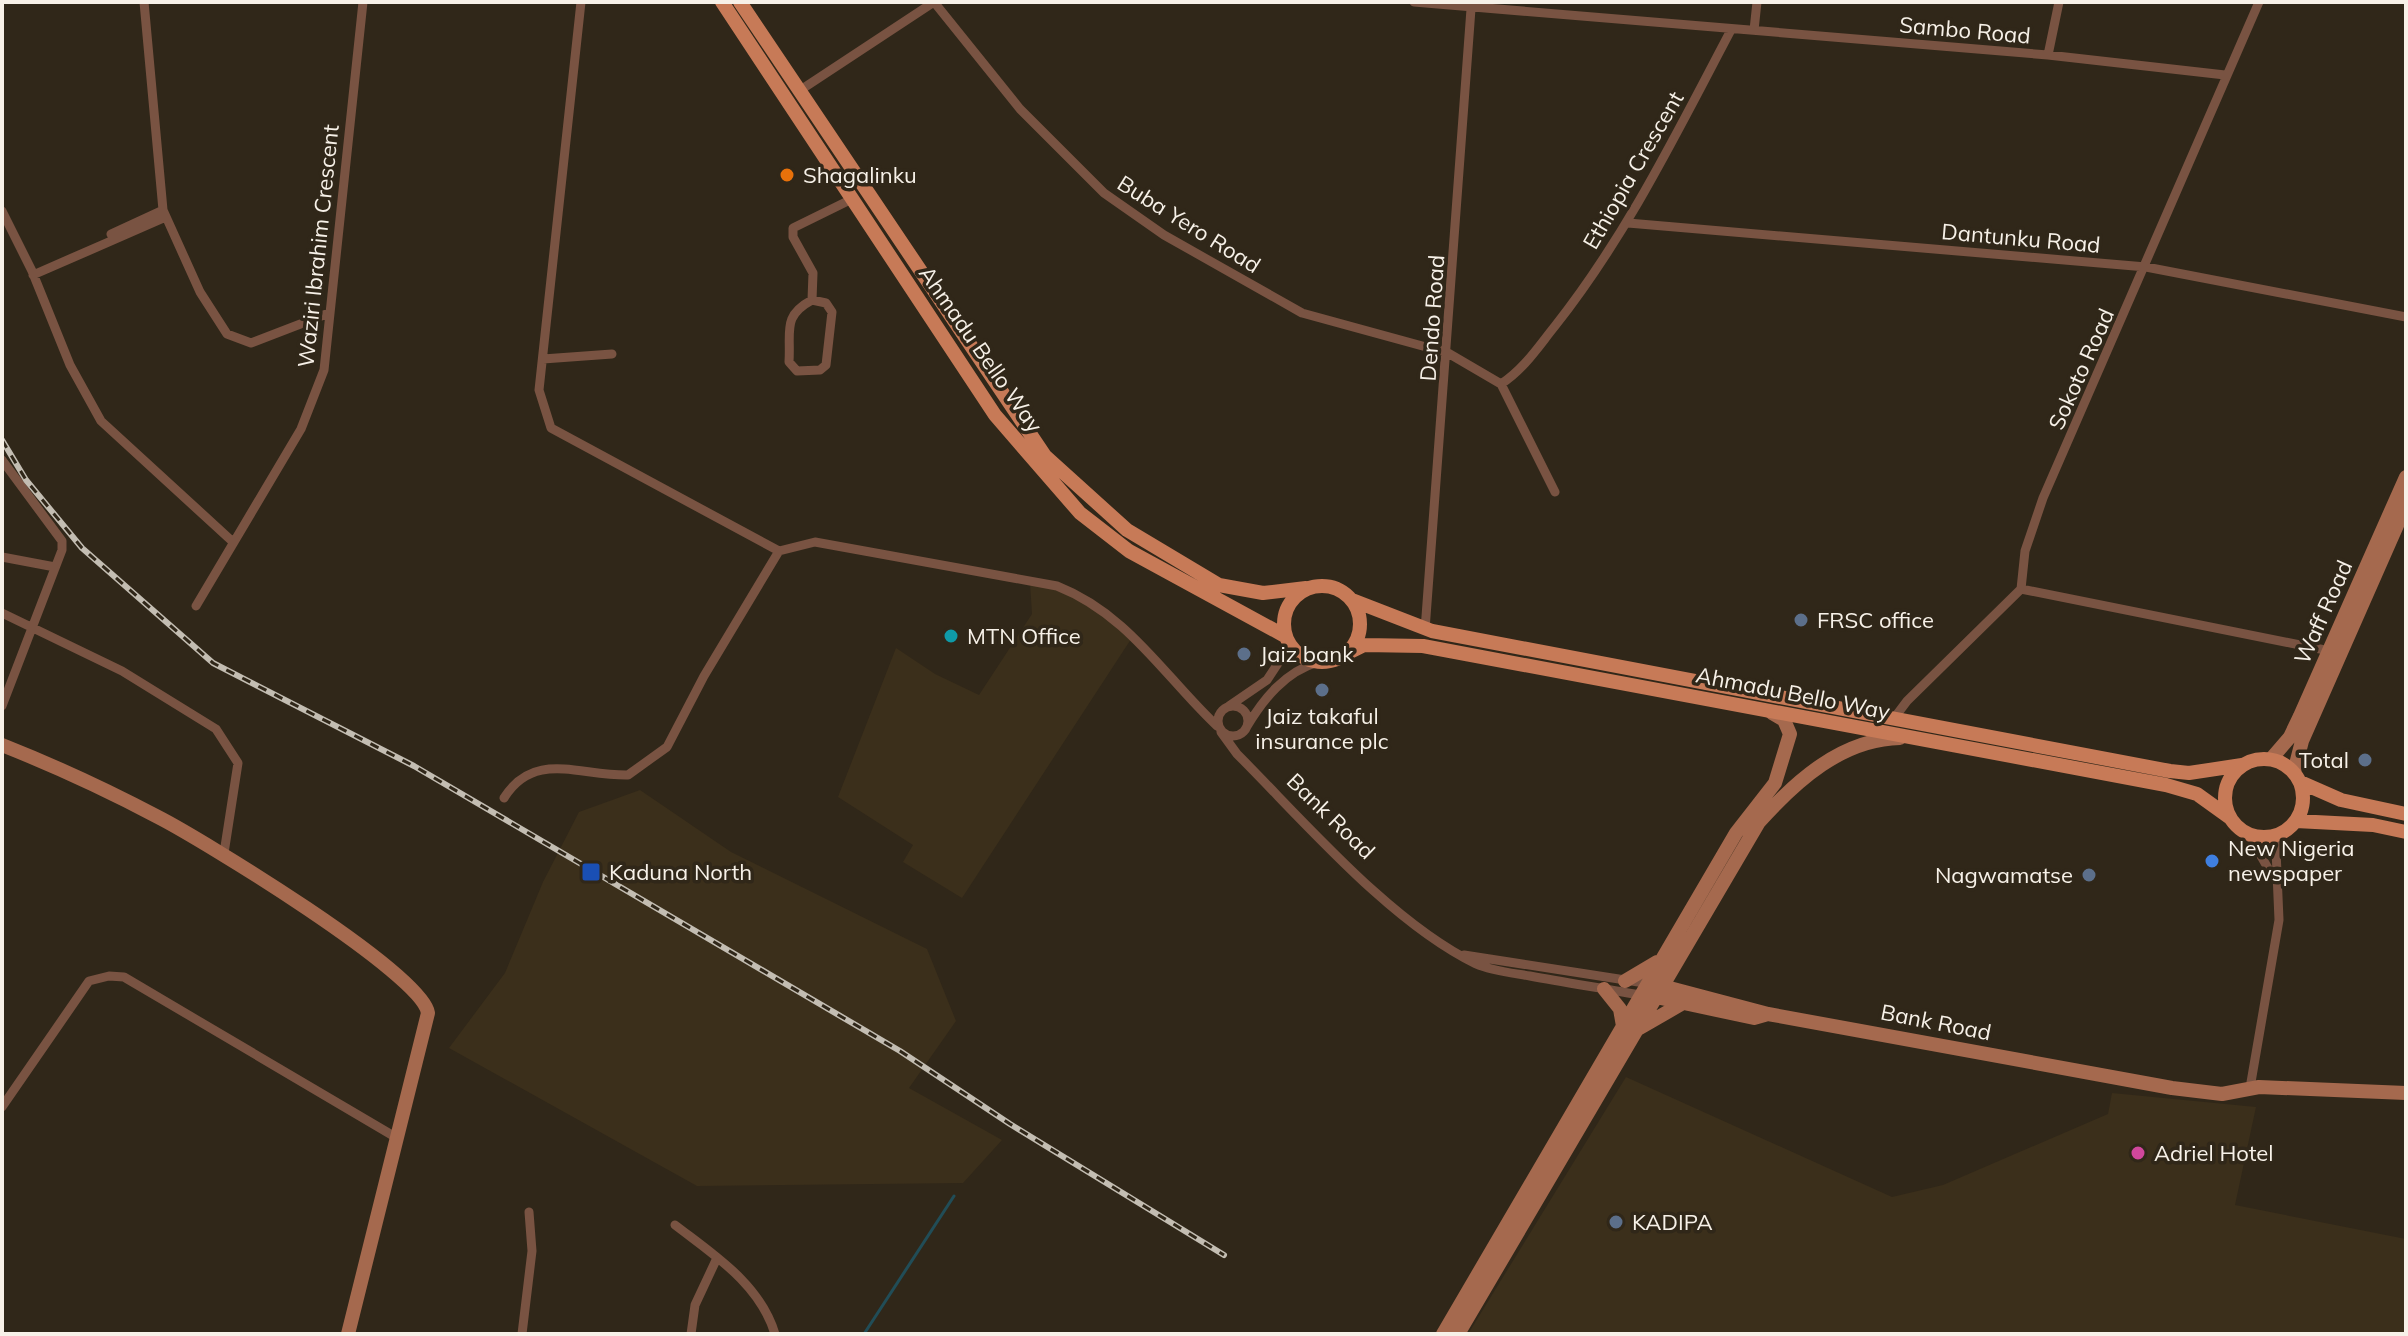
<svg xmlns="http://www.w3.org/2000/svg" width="2408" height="1336" font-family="Mulish,sans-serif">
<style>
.built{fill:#3b2f1b}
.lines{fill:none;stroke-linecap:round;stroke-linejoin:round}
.stream{stroke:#214d57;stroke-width:3}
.street{stroke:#795342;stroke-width:9}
.secondary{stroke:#a5694e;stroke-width:14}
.primary{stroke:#c77a57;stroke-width:14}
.rail-casing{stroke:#c3bdb2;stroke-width:6}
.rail{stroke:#302719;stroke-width:3;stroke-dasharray:9;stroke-linecap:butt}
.food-dot{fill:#e8710a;stroke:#302719;stroke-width:3}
.service-dot{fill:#5c6f8a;stroke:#302719;stroke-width:3}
.culture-dot{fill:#0f9aa8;stroke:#302719;stroke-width:3}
.shop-dot{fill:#3f7fe0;stroke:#302719;stroke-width:3}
.transit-dot{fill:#1a4fb4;stroke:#302719;stroke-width:3}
.hotel-dot{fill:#d1479c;stroke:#302719;stroke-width:3}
.labels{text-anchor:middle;stroke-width:7;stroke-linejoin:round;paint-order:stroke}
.street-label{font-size:22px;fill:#f7f1e8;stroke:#302719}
.poi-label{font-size:22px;fill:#f7f1e8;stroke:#302719;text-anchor:start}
</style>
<rect width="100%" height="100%" fill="#302719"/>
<path class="built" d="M1030,583L1076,592L1135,633L962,898L903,862L913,845L838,797L896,648L935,674L979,695L1032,614Z
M640,790L731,852L927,949L956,1021L909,1088L1002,1140L963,1183L697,1186L449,1048L505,973L543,882L579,812Z
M1626,1077L1892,1197L1943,1185L2108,1114L2112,1093L2256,1107L2235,1205L2406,1239V1334H1468Z"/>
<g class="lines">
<path class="stream" d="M864,1334L954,1196"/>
<path class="street" d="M144,2L163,210L200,292L227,334L251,343L329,313
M581,2L539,390L551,428L779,551
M934,2L1020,109L1104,193L1164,235L1302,313L1448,353L1501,384C1524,369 1538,347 1555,326C1627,235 1677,132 1731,30
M1414,2L2048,55L2225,75
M1754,30L1757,2
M2048,55L2059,2
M799,91L934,2
M2,211L32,271L70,365L101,421L233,542
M1628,223L2146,267L2406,317
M111,234L163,210
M33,275L166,217
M812,300L826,303L832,312L826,365L820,370L797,371L789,362C791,331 782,316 812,300Z
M812,300L813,273L793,237V228L852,199
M543,359L612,354
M1501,384L1555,492
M2,460L62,541V550L2,706
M2,557L55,567
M2021,589L2330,651
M196,606L301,429L324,370L363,2
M2,613L122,671L216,729L238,763L224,853
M1425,630L1471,9
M1229,706L1267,680L1290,645
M1218 721a15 15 0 1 1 30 0a15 15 0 1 1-30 0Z
M1895,717L1907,701L2021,589L2025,551L2043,498L2259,2
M1246,728C1264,698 1285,672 1318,662
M1221,732L1237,754C1305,822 1390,922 1476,964C1492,971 1513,973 1530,976C1568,983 1607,989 1645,996
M504,798C534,750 579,776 628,775L667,747L704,676L779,551L815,542L1057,586C1128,614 1164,676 1217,726
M2249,835L2273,877
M1464,955L1651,984
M2250,1088L2279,920L2276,850L2280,837L2288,830
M2,1107L89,981L109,976L124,977L397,1138
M675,1225C714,1255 760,1284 775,1334
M522,1334L532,1251L529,1212
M691,1334L695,1305L717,1258"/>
<path class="secondary" d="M2,745C55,766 107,790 158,817C201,839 423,974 428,1013L348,1334
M2271,759L2290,737L2300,716L2406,477
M2294,772L2302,741L2406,505
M1625,981L1657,962
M1662,986L1768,1014
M1604,989L1620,1009L1623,1026
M1656,997L1754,1018L1768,1014L2172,1088L2222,1094L2259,1087L2406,1093
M1638,1029L1683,1003
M1443,1334L1736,833L1775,783L1790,734L1784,720L1772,713
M1458,1334L1759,822C1796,781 1842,739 1900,738"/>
<path class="primary" d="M722,2L995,415L1080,513L1129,551L1285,636
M740,2L1045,456L1127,530L1219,585L1263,593L1306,588
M1284 624a38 38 0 1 1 76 0a38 38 0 1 1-76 0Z
M1352,600L1432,631L2170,771L2189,773L2242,765
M1342,656L1364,645L1423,646L2166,785L2197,794L2229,817
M2225 798a39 39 0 1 1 78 0a39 39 0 1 1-78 0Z
M2300,782L2341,800L2406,814
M2296,821L2373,825L2406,832"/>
<defs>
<path id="rail" d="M2,440L26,480L82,548L213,663L414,766L900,1051L1010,1124L1224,1255"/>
</defs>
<use href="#rail" class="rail-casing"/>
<use href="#rail" class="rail"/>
</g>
<circle class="food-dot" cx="787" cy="175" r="8"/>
<g class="service-dot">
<circle cx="1801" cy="620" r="8"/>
<circle cx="1244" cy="654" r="8"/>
<circle cx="1322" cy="690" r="8"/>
<circle cx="2365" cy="760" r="8"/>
<circle cx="2089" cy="875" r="8"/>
<circle cx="1616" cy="1222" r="8"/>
</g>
<circle class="culture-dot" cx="951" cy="636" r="8"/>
<circle class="shop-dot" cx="2212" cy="861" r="8"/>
<rect class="transit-dot" x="581" y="862" width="20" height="20" rx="4"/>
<circle class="hotel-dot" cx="2138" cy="1153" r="8"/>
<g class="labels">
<g class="street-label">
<text transform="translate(1965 30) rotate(5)" y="8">Sambo Road</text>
<text transform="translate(1633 170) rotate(-60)" y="8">Ethiopia Crescent</text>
<text transform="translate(1189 224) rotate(32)" y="8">Buba Yero Road</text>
<text transform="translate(2021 238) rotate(5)" y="8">Dantunku Road</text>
<text transform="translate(318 246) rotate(-84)" y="8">Waziri Ibrahim Crescent</text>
<text transform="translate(1432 318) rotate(-86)" y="8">Dendo Road</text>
<text transform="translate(981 349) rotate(55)" y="8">Ahmadu Bello Way</text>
<text transform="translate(2081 369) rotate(-66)" y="8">Sokoto Road</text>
<text transform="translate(2323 612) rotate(-66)" y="8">Waff Road</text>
<text transform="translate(1793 693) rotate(11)" y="8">Ahmadu Bello Way</text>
<text transform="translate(1331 816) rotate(44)" y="8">Bank Road</text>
<text transform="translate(1936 1022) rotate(11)" y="8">Bank Road</text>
</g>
<g class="poi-label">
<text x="803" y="183">Shagalinku</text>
<text x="1817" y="628">FRSC office</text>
<text x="967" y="644">MTN Office</text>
<text x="1260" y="662">Jaiz bank</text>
<text x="1322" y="724" text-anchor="middle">Jaiz takaful<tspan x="1322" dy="25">insurance plc</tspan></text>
<text x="2349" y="768" text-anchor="end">Total</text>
<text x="2228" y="856">New Nigeria<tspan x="2228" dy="25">newspaper</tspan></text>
<text x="609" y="880">Kaduna North</text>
<text x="2073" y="883" text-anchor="end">Nagwamatse</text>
<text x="2154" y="1161">Adriel Hotel</text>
<text x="1632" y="1230">KADIPA</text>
</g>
</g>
<rect width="2408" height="1336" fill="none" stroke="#f7f1e8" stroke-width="8"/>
</svg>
